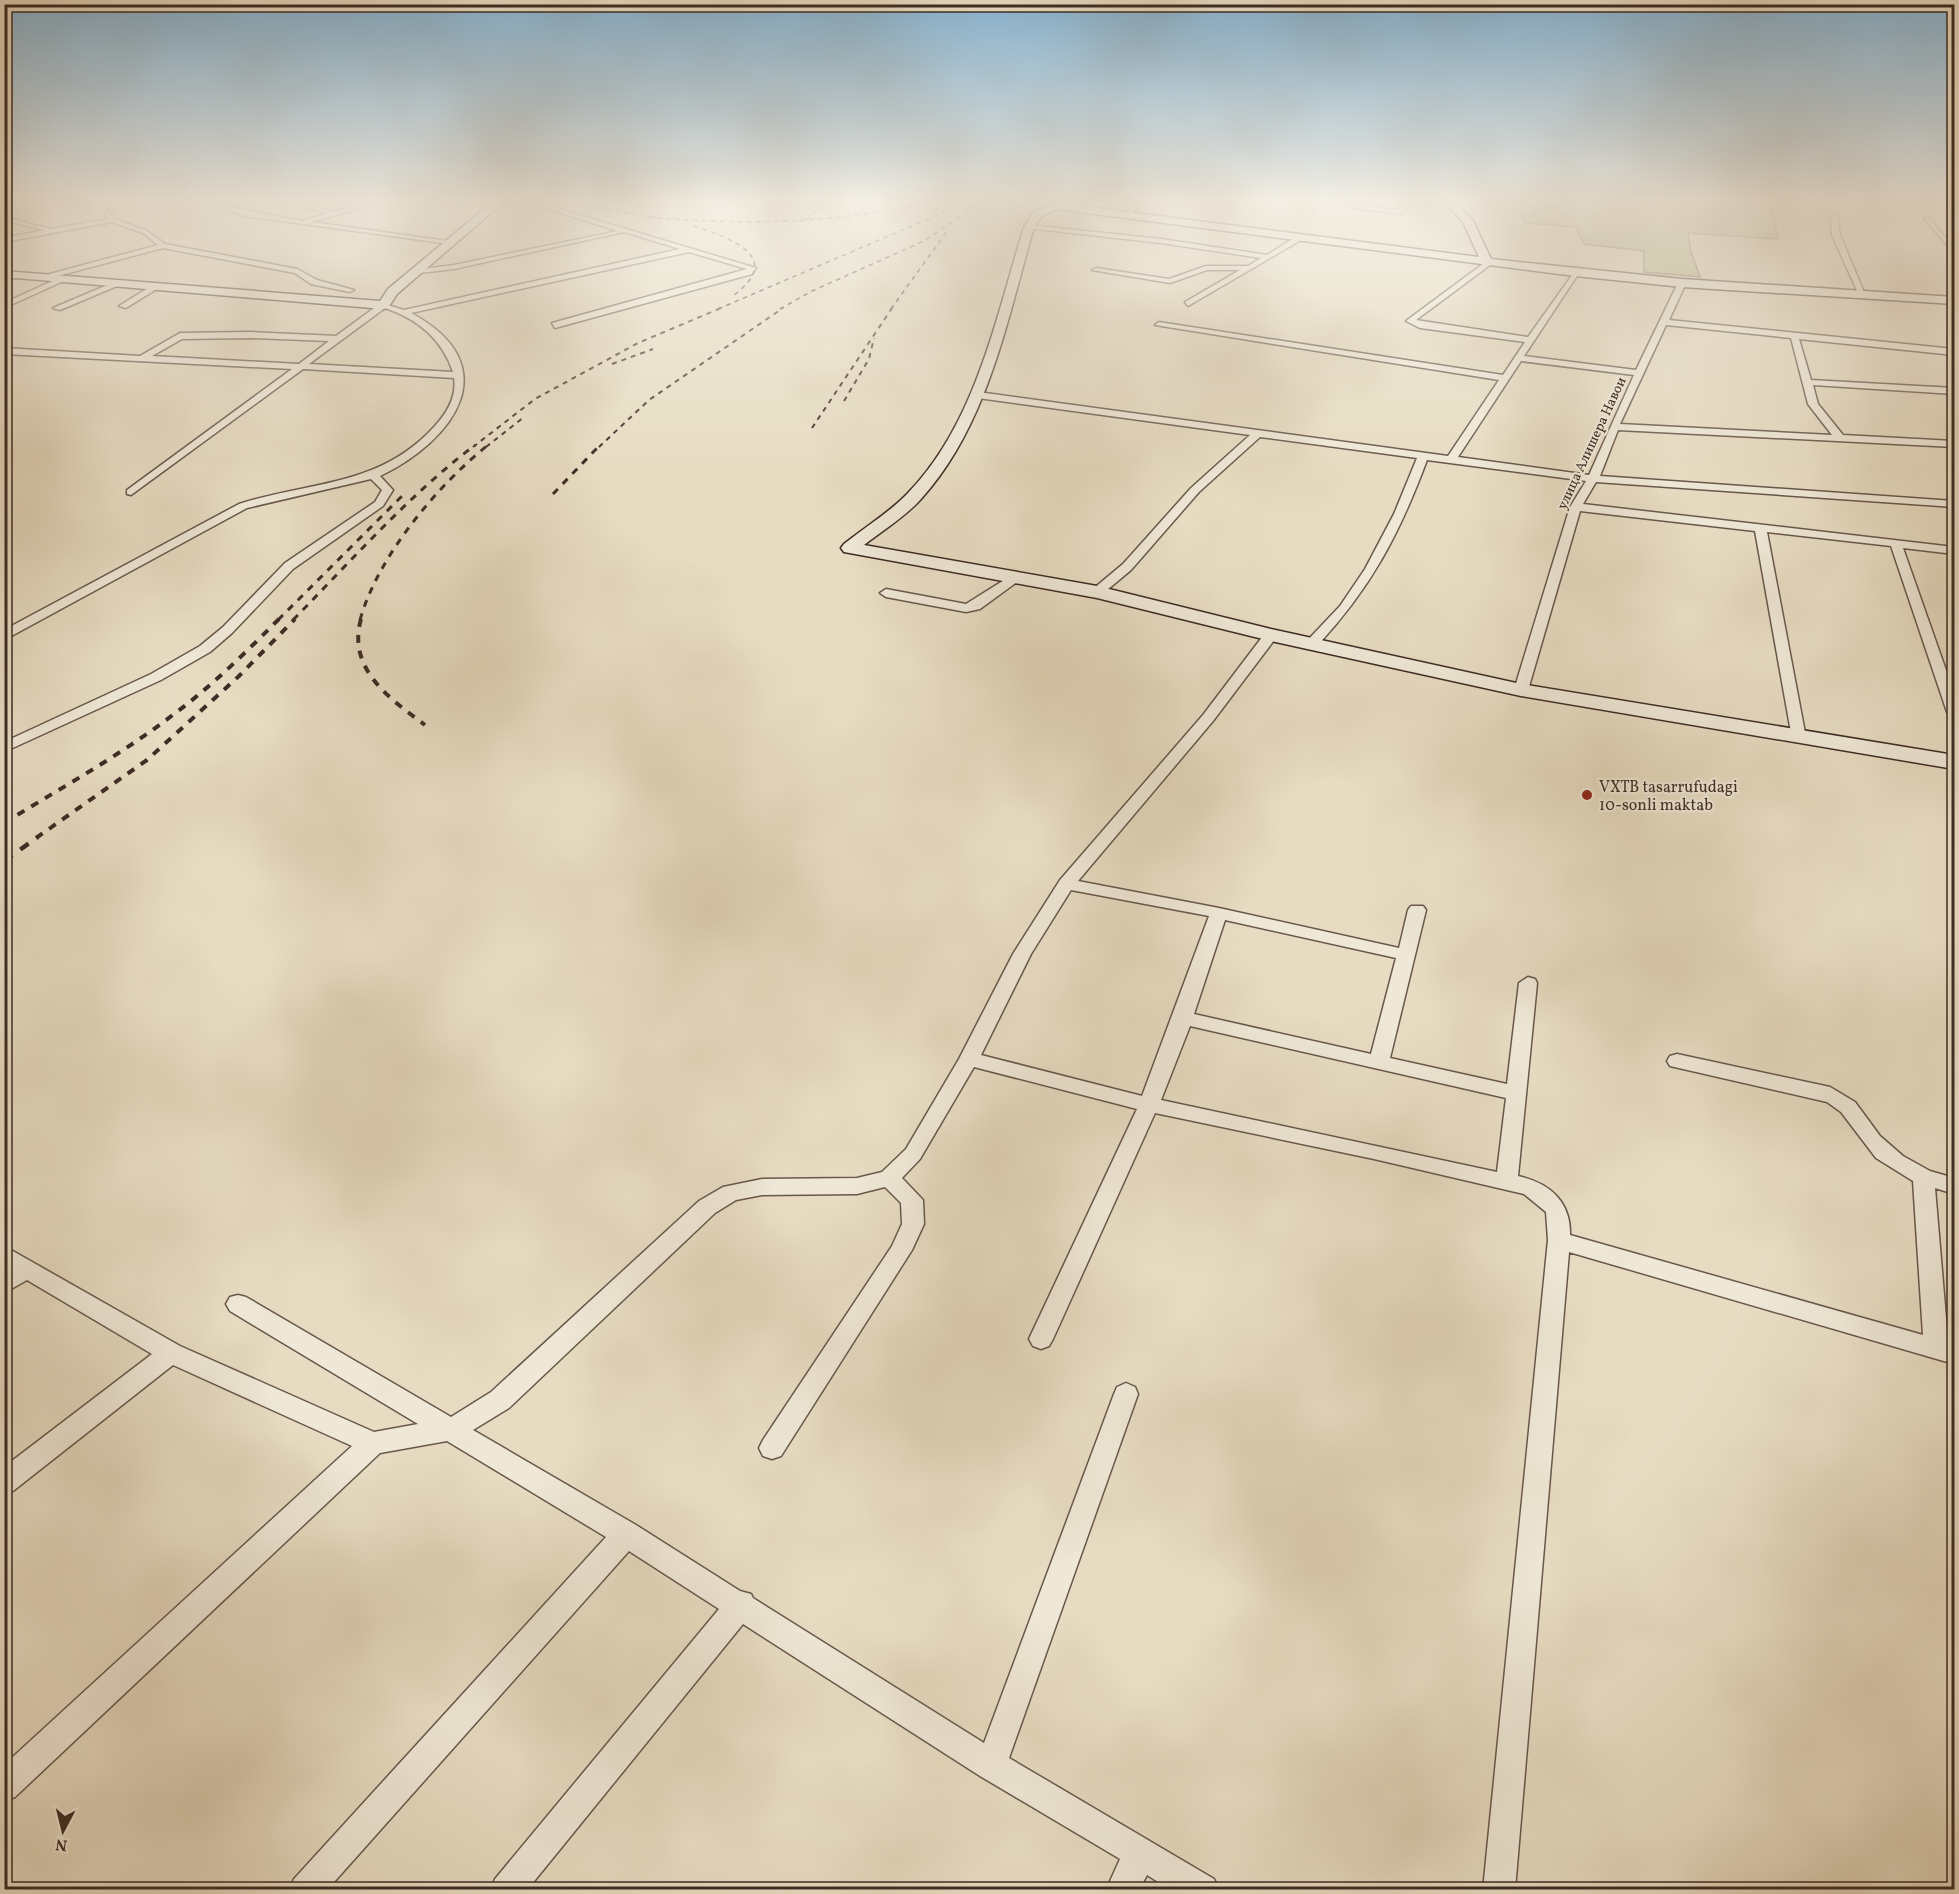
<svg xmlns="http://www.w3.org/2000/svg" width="1959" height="1894" font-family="Vollkorn,serif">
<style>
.green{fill:#babf90;stroke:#7c765a;stroke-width:1.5}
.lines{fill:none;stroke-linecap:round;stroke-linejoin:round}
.street-casing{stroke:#68584c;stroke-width:3}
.secondary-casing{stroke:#3e2c25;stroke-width:3}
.street{fill:#efe8d7;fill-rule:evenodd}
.secondary{fill:#efe8d7;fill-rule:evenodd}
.rail-far4{stroke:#3e2c25;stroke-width:1.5;stroke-dasharray:4.5 4.5;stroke-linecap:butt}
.rail-far3{stroke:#3e2c25;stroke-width:2;stroke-dasharray:5 5;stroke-linecap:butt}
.rail-far2{stroke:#3e2c25;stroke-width:3;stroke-dasharray:7 7;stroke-linecap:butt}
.rail-far1{stroke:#3e2c25;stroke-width:4;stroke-dasharray:8 8;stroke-linecap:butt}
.rail{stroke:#3e2c25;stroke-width:4.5;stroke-dasharray:10 10;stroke-linecap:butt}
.poi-dot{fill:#8f2418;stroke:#efe8d7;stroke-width:2}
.labels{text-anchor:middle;stroke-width:4.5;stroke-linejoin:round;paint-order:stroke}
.far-street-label{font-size:14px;fill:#3e2c25;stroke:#efe8d7}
.poi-label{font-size:16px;fill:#3e2c25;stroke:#efe8d7;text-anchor:start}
</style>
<rect width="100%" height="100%" fill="#e7dcc2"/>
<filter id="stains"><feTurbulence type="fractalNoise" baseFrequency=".00333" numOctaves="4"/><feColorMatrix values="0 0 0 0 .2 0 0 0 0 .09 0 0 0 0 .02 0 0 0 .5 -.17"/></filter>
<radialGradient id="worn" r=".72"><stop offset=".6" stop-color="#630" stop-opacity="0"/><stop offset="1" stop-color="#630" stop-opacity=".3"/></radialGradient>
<path class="green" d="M1520,199H1763L1771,205L1778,239L1688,233L1691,252L1700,277L1644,272V251L1584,244L1576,227L1525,223L1520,213L1538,212Z"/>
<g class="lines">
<defs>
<path id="street" d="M248,199H259L230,207L302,221L327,214L281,199H291L334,212L377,200L379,203L311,222L454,242L450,244L244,216L220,207Z
M475,199H486L465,205L462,203Z
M516,199H526L756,268L752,274L555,328L552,323L747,269L689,252L411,313C508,365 455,440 380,476L393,490L383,506L293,569L232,633L210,652L161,680L4,752V742L151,674L200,646L223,627L285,563L375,502L382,490L371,479L247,508L4,640V630L239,504C311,481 379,487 434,427C447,413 457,397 454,378L303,369L131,495L127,494V490L292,369L4,354V348L140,356L180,333L251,332L336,336L381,303L404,310L680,249L624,232L454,269L411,274L414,270L454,265L618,231ZM385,308C418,319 442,339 453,372L309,364ZM251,338L329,341L299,364L152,356L182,339Z
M1142,199H1149L1129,215H1125Z
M1304,199L1398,210L1409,199H1415L1400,214L1294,200Z
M818,203L823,204L804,220H800Z
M1810,203L1837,215L1840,235L1866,297L1859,295L1832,235L1831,216L1810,205Z
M107,210L115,219L147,231L165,244L297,269L317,280L354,290L350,292L311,284L295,273L163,248L46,279V275L158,245L143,233L112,222L4,242V238L45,230L4,221V217L51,229L109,219L104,212Z
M1924,218H1928L1954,247V253Z
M1029,225L1161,239L1267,255L1299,235L1306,237L1188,306L1185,302L1240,270H1207L1170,283L1092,270L1096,268L1169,279L1206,266H1248L1261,258L1161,243L1027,228Z
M1487,261L1490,265L1416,320L1528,337L1575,271L1579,273L1524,356L1636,370L1678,283L1682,281L1686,283L1669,320L1954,349V355L1799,339L1811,380L1954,388V394L1813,385L1818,404L1843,435L1954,441V447L1618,430L1600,476L1954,501V507L1596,482L1583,504L1954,547V554L1903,548L1954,693V716L1947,712L1891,546L1767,532L1806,738L1799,742L1792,738L1755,531L1580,511L1528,690L1521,694L1516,693L1514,690L1570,507L1586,481L1427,460C1399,535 1371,588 1316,647L1311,648L1304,644L1340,606L1365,569L1394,514L1417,458L1260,437L1199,492L1131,570L1101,595H1093V589L1123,564L1191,488L1250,435L978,398L973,395L978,392L1448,456L1499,380L1155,325L1159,322L1503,375L1525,342L1420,328L1406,321ZM1666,325L1791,338L1808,404L1832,435L1620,424ZM1521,361L1634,375L1589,475L1458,457Z
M16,273L19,277L4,280V276Z
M61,277L68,279L4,308V303Z
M117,281L124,283L60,310L53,308Z
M153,285L160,287L126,308L119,306Z
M1017,572L1023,576L1021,579L980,609L966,612L886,597L880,593L886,589L966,604Z
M1271,631L1278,635L1213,721L1078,881L1219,908L1399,948L1408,910L1411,906H1423L1426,910L1390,1058L1507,1084L1519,983L1528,977L1535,979L1537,983L1518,1176C1549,1183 1571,1201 1570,1235L1923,1335L1913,1181L1876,1158L1841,1112L1827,1102L1670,1066L1667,1061L1670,1056L1677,1054L1830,1087L1855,1102L1880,1136L1903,1156L1930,1171L1954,1178V1194L1935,1188L1948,1342L1954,1344V1364L1569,1252L1515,1890H1483L1548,1240L1546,1212L1524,1194L1374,1159L1155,1113L1053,1339L1049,1346L1041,1349L1033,1346L1029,1339L1137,1109L974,1067L920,1159L902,1178L923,1200L924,1224L912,1250L781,1456L772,1459L763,1456L759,1448L763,1440L892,1246L902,1224L901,1203L885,1187L857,1194L762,1195L736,1200L715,1213L509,1408L473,1430L636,1525L740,1591L751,1594L753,1598L984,1743L1114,1394L1117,1387L1126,1383L1135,1387L1138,1394L1009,1758L1214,1879L1219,1890H1171L1147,1875L1139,1890H1106L1120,1859L980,1776L743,1624L527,1890H490L495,1879L719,1609L629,1551L327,1890H289L294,1879L606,1537L447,1441L380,1453L15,1797L4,1801V1765L352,1446L173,1365L13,1491L4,1495V1467L152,1354L27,1280L4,1293V1272L9,1269L4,1266V1246L180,1346L374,1432L418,1424L230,1311L226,1304L230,1297L238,1295L246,1297L451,1417L491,1392L699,1201L723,1187L762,1179L857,1178L882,1172L906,1149L959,1059L1013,954L1060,880L1203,715L1266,632ZM1071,890L1209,916L1142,1096L981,1055L1031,954ZM1225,920L1396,958L1371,1054L1194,1014ZM1190,1026L1506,1098L1497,1172L1161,1100Z"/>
<path id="secondary" d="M496,199H507L397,294L388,308L384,309L4,277V271L380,301L388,289Z
M1059,199H1071L1065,204L1479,257L1463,222L1442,199H1452L1473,221L1491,259L1682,279L1954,297V304L1682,287L1575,276L1056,209L1041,217L1034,227C1007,320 988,425 921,499C905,517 883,530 864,545L1097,586L1271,629L1521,684L1954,755V769L1521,696L1271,641L1097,598L844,552L841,548L844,544C865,527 889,513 908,493C976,423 996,317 1024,227L1033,213Z"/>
</defs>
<use href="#street" class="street-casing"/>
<use href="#secondary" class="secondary-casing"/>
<use href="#street" class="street"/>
<use href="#secondary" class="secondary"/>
<path class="rail-far4" d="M544,199L656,218
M648,217C749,226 846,223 944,199
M694,226C730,238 785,257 734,295
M718,309L975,199
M780,309L812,291L924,241L986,199
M891,309L948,230"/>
<path class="rail-far3" d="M612,364L653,349
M844,401L869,359L874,338
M812,428L892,308
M473,447L535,399L638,343L721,308
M486,447L524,417
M599,447L649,400L783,308"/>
<path class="rail-far2" d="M553,494L600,445
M278,620L402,496
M293,620C352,560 408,496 475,445
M360,620C378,556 437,486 488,445"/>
<path class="rail-far1" d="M361,619C347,669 389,698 425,725
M4,823C61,788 121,755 174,714C212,686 246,652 279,619
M36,838L147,760L239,676L295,619"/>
<path class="rail" d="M4,861L38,837"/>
</g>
<linearGradient id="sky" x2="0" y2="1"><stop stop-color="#88b6d6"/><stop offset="0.43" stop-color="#f4efe4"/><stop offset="1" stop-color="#f4efe4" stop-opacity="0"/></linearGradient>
<rect width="1959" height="464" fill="url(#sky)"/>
<circle class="poi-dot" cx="1587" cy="795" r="6"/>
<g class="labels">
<g class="far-street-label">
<text transform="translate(1591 443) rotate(-65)" y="5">улица Алишера Навои</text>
</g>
<g class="poi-label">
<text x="1599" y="792">VXTB tasarrufudagi<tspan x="1599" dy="18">10-sonli maktab</tspan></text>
</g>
</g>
<rect width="1959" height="1894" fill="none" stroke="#e7dcc2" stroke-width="24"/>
<rect x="6" y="6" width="1947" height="1882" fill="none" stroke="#3e2c25" stroke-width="3"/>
<rect x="12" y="12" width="1935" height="1870" fill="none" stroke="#3e2c25" stroke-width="1.5"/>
<g transform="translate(63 1831) rotate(187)" stroke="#efe8d7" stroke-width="4.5" paint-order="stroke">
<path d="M0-4.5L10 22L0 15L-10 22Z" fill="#3e2c25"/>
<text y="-9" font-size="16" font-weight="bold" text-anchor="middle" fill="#3e2c25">N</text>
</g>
<rect width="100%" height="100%" filter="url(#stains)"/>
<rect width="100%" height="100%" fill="url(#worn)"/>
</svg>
